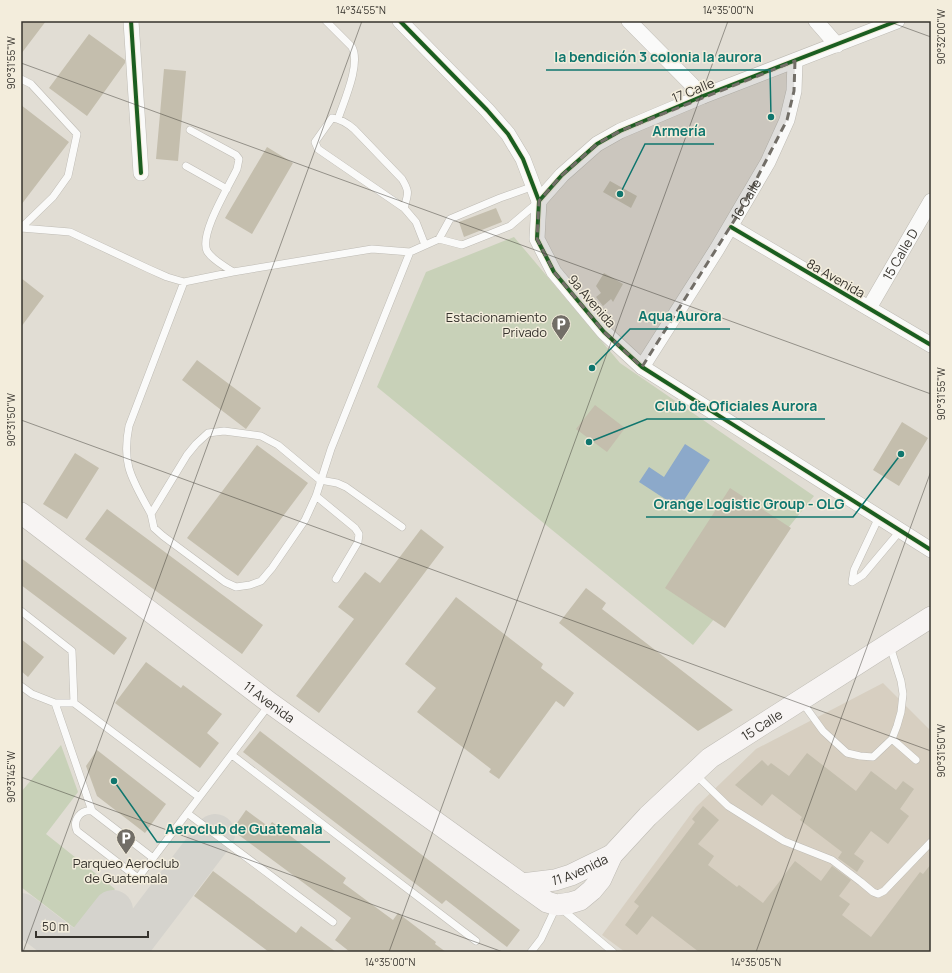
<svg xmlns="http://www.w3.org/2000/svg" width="952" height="973" font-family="Manrope,sans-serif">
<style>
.industrial{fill:#d7cfc1}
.green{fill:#c8d1b8}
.water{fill:#8ca9ca}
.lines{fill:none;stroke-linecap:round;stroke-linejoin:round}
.taxiway{stroke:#d5d3cd;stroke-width:40}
.building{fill:#c4bead}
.lane-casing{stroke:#bebbb4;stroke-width:8}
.street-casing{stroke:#bebbb4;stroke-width:16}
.secondary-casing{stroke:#bebbb4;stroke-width:22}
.lane{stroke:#fafaf9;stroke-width:7}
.street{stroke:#fafaf9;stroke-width:15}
.secondary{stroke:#f7f4f3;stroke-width:21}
.cycleway-casing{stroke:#f3eddc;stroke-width:6}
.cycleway{stroke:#1b5e20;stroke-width:4}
.marked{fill:#726e67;fill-opacity:0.2;stroke:#726e67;stroke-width:3;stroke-dasharray:8 5;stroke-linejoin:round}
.ticks{fill:none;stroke:#36332d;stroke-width:1;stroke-opacity:0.45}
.labels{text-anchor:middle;stroke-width:3;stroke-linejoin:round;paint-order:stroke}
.street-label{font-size:13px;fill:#36332d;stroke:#f3eddc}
.poi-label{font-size:13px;fill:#36332d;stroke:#f3eddc;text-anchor:end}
.leader{fill:none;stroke:#0f766e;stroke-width:1.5}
.callout-dot{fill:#0f766e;stroke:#f3eddc;stroke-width:1.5}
.callout-label{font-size:14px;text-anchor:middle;font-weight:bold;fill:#0f766e;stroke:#f3eddc;stroke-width:3;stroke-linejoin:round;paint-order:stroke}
.neatline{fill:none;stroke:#36332d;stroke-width:1.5}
.ticks-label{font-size:10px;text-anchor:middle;fill:#36332d}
</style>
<rect width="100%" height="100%" fill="#e1ddd4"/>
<path class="industrial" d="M883,683L931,731V952H625L602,935L696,807L756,749Z"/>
<path class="green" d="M514,237L620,363L814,496L693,645L377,387L426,272Z
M61,745L78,792L46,834L115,889L81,933L21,887V792Z"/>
<path class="water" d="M685,444L710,460L679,508L639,482L649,467L664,477Z"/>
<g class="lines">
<path class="taxiway" d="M21,913L72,952
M80,952L113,910
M125,952L215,834"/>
</g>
<path class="building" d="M21,21H46L21,54Z
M89,34L125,60V63L87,116L49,88Z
M164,69L186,71L178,161L156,159Z
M21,105L69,142L21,205Z
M267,147L293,163L252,234L225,218Z
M610,181L637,196L631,208L603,192Z
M496,208L502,222L464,237L459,222Z
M604,273L623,284L613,302L611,299L603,306L596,297L601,293L596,286Z
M21,278L44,296L21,327Z
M197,360L261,408L246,429L182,380Z
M595,405L625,428L607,452L576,429Z
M902,422L928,438L899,486L873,470Z
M257,445L308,483L238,576L187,538Z
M75,453L99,468L67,519L43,504Z
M730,488L791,528L725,628L665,588Z
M107,509L263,625L242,654L85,539Z
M421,529L444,547L319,713L296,696L354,619L338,607L365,572L380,583Z
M21,558L127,638L114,655L21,585Z
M586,588L606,603L602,609L733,710L698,731L559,623Z
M456,597L543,664L541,668L574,693L564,707L556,701L499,779L489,772L491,769L417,712L436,688L405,664Z
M21,639L44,657L28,677L21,671Z
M146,662L181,688L183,685L222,714L207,733L219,743L200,768L115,703Z
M260,731L520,930L507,947L446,900L442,904L243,752Z
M97,750L166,804L145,833L97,796L86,766Z
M807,753L856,791L871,771L896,790L903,781L914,789L900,809L909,816L888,844L871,831L854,854L864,861L857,872L838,858L842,852L800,820L802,817L772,794L762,806L735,785L762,760L768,766L771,763L789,776Z
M703,806L719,820L698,844L714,856L708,865L737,887L739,885L763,903L795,861L821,881L832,866L851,880L839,896L850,904L842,915L871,937L920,872L923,874L931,864V952H699L652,916L637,935L625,925L639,906L634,902L695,822L692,819Z
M246,810L269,827L272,822L346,878L343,883L393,920L398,913L436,942L435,944L446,952H350L335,940L351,918L232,830Z
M213,871L296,933L301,926L336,952H269L194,896Z"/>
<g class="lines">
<defs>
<path id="lane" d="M326,21L352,47C361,64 344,101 338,119
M21,79L31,84L77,134L68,176L53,197L21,228
M190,130L236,155L239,159L237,169C229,186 199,234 207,251C212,260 225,266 233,272L372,249L410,252L439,239L462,245L510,226L537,203
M186,166L227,189
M404,208C408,194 410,192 402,179L354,129C347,123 341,119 332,118L315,142L318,149L404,208L416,222L425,245
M21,228L70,232L149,269L167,277L184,282L233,272
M439,239L450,219L500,198L534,186
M316,496L355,528L359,534L358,542L336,579
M151,514C133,480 121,466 129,426L184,282
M879,517L854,570L852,582L863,575L900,531
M402,527L346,487L337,483L320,480L278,445L261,436L224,431L208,433L196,444L187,455L151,514L154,528L163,536L225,582L236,587L250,585L261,581L272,568L305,520L316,496L331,449L410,252
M21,611L72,651L74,703L199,797
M21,686L32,694L55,703H74
M802,702L823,731L847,753L860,756L873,757L892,739L897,726L901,712L903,694L901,681L890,646
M55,703L92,811
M892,739L916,760
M232,755L476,941
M695,774L728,806L784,841L832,860L861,882L873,892L878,894L884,891L931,842
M187,813L333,922
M153,858L92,811C81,809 72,820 77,831L138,878L269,705
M531,952L541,939L557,905L613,952"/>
<g id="street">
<path d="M131,21L141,173"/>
<path d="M400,21L487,110L508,134L523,159L539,201L537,239L554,272L604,332L642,367L931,550"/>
<path d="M629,21L703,96"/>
<path d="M816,21L837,45"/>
<path d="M539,201L562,175L597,144L620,131L703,96L897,21"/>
<path d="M731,227L931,345"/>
<path id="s1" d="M869,308L931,201"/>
<path id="s2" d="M642,367L717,249L768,162L787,120L794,91L795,61"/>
</g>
<g id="secondary">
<path id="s3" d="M21,513L270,703L547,902L557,905L570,903L580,900L592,890L601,879L612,855L648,816L710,758L931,617"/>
<path id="s4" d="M522,884L555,880L571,875L612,855"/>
</g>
</defs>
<use href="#lane" class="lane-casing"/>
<use href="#street" class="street-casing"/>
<use href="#secondary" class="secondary-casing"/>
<use href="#lane" class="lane"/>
<use href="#street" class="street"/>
<use href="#secondary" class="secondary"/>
<defs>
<path id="cycleway" d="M131,21L141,173
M400,21L487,110L508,134L523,159L539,201L537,239L554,272L604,332L642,367L931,550
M539,201L562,175L597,144L620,131L703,96L897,21
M731,227L931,345"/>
</defs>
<use href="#cycleway" class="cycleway-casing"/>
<use href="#cycleway" class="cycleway"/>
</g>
<path class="marked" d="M795,61L794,91L787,120L739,213L642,367L604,332L554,272L537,239L539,201L562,175L597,144L620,131Z"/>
<path class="ticks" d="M887,21L931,37M21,63L931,394M21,420L931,751M21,777L503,952M23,952L362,21M389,952L728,21M756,952L931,471"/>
<defs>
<symbol id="parking-pin" viewBox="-11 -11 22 30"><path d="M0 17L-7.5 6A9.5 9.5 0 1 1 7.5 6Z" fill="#726e67" stroke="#f3eddc"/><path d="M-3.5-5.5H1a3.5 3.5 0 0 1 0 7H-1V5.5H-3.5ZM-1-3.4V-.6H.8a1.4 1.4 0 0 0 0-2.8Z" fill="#fff"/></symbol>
</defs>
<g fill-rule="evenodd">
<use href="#parking-pin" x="550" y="313" width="22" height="30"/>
<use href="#parking-pin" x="115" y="827" width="22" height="30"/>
</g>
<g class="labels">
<g class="street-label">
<text transform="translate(693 90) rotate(-22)" y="5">17 Calle</text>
<text dy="5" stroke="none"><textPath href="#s2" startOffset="197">16 Calle</textPath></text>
<text dy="5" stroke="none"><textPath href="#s1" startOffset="62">15 Calle D</textPath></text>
<text transform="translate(836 278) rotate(30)" y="5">8a Avenida</text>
<text transform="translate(592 301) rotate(49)" y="5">9a Avenida</text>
<text dy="5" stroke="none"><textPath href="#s3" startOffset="312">11 Avenida</textPath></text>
<text dy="5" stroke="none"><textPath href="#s3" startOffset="944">15 Calle</textPath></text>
<text dy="5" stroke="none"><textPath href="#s4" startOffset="60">11 Avenida</textPath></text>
</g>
<g class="poi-label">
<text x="547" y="322">Estacionamiento<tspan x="547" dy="15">Privado</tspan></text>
<text x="126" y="868" text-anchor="middle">Parqueo Aeroclub<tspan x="126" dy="15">de Guatemala</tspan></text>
</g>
</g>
<path class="leader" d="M771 117L770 70H546M620 194L645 144H714M592 368L630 329H730M589 442L647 419H825M901 454L853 517H646M114 781L157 842H330"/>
<g class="callout-dot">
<circle cx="771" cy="117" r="4"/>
<circle cx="620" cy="194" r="4"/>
<circle cx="592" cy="368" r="4"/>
<circle cx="589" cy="442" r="4"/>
<circle cx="901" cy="454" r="4"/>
<circle cx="114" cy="781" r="4"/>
</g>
<g class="callout-label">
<text x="658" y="62">la bendición 3 colonia la aurora</text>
<text x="679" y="136">Armería</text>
<text x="680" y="321">Aqua Aurora</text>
<text x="736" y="411">Club de Oficiales Aurora</text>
<text x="749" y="509">Orange Logistic Group - OLG</text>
<text x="244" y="834">Aeroclub de Guatemala</text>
</g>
<rect width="952" height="973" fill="none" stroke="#f3eddc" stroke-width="44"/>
<path d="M36 931v6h112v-6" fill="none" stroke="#36332d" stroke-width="2"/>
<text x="42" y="931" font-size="12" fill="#36332d" stroke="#f3eddc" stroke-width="3" paint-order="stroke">50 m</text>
<rect x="22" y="22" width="908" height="929" class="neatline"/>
<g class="ticks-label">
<text x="361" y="14">14°34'55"N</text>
<text x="728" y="14">14°35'00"N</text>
<text transform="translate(941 37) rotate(-90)" y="4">90°32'00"W</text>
<text transform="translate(11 63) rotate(-90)" y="4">90°31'55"W</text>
<text transform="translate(941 394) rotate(-90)" y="4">90°31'55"W</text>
<text transform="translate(11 420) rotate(-90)" y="4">90°31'50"W</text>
<text transform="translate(941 751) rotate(-90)" y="4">90°31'50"W</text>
<text transform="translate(11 777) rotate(-90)" y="4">90°31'45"W</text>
<text x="390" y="966">14°35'00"N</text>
<text x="756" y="966">14°35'05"N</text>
</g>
</svg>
